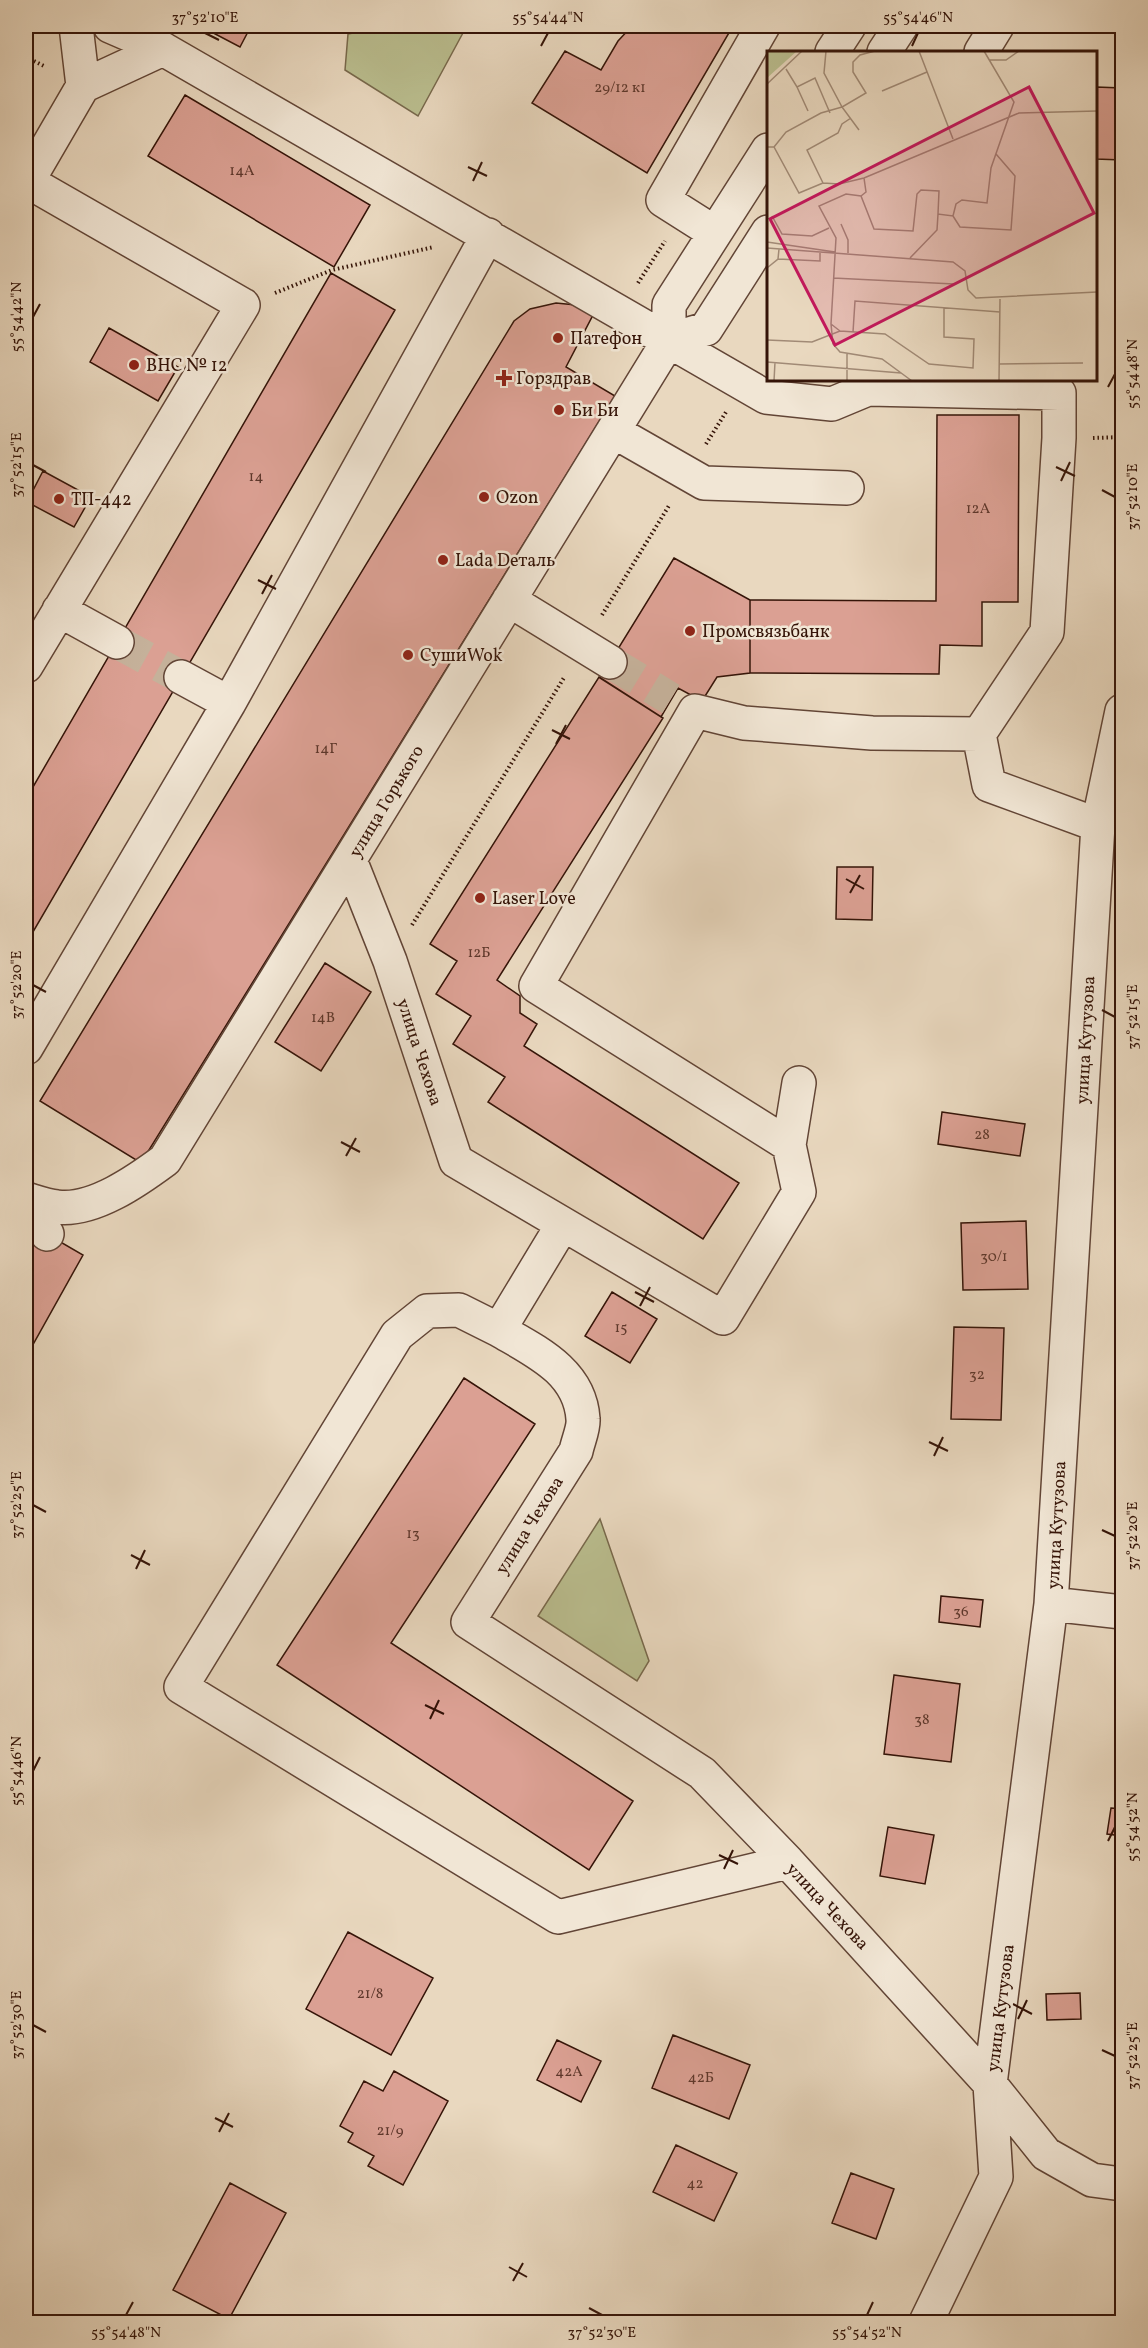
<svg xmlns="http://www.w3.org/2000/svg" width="1148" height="2348" font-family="Vollkorn,serif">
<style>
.green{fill:#babe8f;stroke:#78694c;stroke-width:1.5}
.building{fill:#dba093;stroke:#351408;stroke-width:1.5}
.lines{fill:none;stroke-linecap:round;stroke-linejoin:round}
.minor-tunnel{stroke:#c5b19a;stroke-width:33;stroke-dasharray:33 16;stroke-linecap:butt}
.minor-casing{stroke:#624536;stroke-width:36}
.path{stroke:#351408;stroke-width:4;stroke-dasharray:1.5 3;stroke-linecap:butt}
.minor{stroke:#f1e6d5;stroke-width:33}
.ticks{fill:none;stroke:#351408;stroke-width:2}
.poi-dot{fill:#8f2418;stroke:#f1e6d5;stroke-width:2}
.labels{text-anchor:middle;stroke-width:5;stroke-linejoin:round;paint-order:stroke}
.number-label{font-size:15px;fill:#5e372b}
.poi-label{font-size:18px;fill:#351408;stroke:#f1e6d5;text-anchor:start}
.street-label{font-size:18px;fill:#351408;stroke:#f1e6d5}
.inset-road{fill:none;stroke:#a18a76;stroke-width:1.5}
.view{fill:#c2185b;fill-opacity:0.15;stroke:#c2185b;stroke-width:3}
.inset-edge{fill:none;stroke:#351408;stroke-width:3}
.neatline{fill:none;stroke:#351408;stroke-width:2}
.ticks-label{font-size:15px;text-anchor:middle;fill:#351408}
</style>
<rect width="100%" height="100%" fill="#e9d8bf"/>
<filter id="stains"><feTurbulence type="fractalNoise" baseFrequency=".00333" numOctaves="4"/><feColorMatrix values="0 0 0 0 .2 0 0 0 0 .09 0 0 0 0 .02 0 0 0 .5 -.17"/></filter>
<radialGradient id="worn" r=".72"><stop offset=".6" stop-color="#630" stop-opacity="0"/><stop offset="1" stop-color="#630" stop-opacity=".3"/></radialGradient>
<path class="green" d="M389,26H462L464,31L418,116L345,70L348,34Z
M600,1519L649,1661L637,1681L538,1616Z"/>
<path class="building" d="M200,26H251L240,47Z
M632,26H733L647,173L532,103L565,51L601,70L618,41Z
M1096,87L1122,88V160L1096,159Z
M185,95L370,205L334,267L148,156Z
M331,273L395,310L26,944V799Z
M556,303L576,305L594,313L566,367L615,396L141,1163L40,1101L514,321L530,309Z
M109,328L178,367L158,401L90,362Z
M937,415H1019L1018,602H982V646L940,645L939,674L750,673V600L936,601Z
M43,471L91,497L74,527L27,502Z
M674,558L750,600V673L717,677L702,701L678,688L661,717L600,678Z
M599,677L663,718L497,980L520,996V1013L537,1024L524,1046L739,1183L703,1239L488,1102L505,1077L453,1044L471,1016L436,994L457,961L430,944Z
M837,867H873L872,920L836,919Z
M325,963L371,992L321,1071L275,1042Z
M942,1112L1025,1124L1020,1156L938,1144Z
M1026,1221L1028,1289L963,1290L961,1223Z
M26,1222L83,1255L26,1357Z
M612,1292L657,1319L630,1363L585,1336Z
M954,1327L1004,1328L1001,1420L951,1419Z
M464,1378L535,1424L391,1643L633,1801L589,1870L277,1665Z
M941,1596L983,1600L980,1627L939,1622Z
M894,1675L960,1684L951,1762L884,1754Z
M1111,1808L1122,1809V1836L1107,1834Z
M888,1827L934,1835L925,1884L880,1876Z
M348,1932L433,1978L391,2055L306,2009Z
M1080,1993L1081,2019L1047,2020L1046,1994Z
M673,2035L750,2065L729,2119L652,2088Z
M557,2040L601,2061L581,2102L537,2080Z
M394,2071L448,2101L403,2185L368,2166L374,2156L348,2142L353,2133L340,2126L364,2081L383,2091Z
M676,2145L737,2173L714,2221L653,2192Z
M851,2173L894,2189L876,2239L832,2223Z
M230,2183L286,2213L229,2319L173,2290Z"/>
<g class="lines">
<path class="minor-tunnel" d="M117,642L181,677
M610,662L671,699"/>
<defs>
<path id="minor" d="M110,26L163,49
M832,52L849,26
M884,52L901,26
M981,52L997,26
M83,86L163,49L766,397L832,404L868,389L1059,393V438L1047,632L979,734L872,733L744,723L695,711L536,986L789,1145L799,1192L723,1318L563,1224
M26,184L83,86L76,26
M715,233L663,200L763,26
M669,340L706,329L768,232
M613,431L704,483L847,488
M509,600L610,662
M59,610L117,642
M26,666L243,305L27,181
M181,677L229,703
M979,734L989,785L1098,825
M350,860L390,961L456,1161L563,1224L499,1330C535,1351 580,1371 583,1419C584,1428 578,1441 576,1451L468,1622L702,1773L788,1862L990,2084L1046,2154L1092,2180L1122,2184
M26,1048L229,703L488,235
M789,1145L799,1083
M26,1199C36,1202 47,1206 57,1207C93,1212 138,1180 165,1160L669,340V305L768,150
M26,1205L47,1234
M499,1330L459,1310L427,1311L397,1335L181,1687L558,1917L788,1862
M1051,1604L1122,1612
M926,2322L996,2177L990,2084L1051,1604L1098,825L1122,711"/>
</defs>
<use href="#minor" class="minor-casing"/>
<path class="path" d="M26,57L46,67
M638,283L665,241
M275,293L332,270L434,247
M1093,438L1122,437
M706,444L726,412
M602,615L670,504
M412,925L565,676"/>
<use href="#minor" class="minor"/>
</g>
<path class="ticks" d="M205,33L219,40M541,46L548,33M912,46L918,33M468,167L487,176M473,181L482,162M33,317L40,304M1108,387L1115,374M33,465L46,472M1056,467L1075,476M1061,481L1070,462M1102,490L1115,497M258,580L276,589M262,594L272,575M552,730L570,739M556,744L566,725M846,879L864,889M850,893L860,875M33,985L46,992M1102,1010L1115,1017M341,1142L360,1152M346,1156L356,1138M635,1292L654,1302M640,1306L650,1287M929,1442L948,1451M934,1456L943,1437M33,1505L46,1512M1102,1530L1115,1536M131,1555L150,1565M136,1569L145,1550M425,1705L444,1714M430,1719L439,1700M33,1771L40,1757M1108,1841L1115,1827M719,1855L738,1864M724,1869L733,1850M1013,2004L1032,2014M1018,2019L1027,2000M33,2025L46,2032M1102,2050L1115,2056M215,2118L233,2127M219,2132L229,2113M509,2267L527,2277M513,2281L523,2263M589,2308L602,2315M126,2315L133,2302M867,2315L873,2302"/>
<g class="poi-dot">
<circle cx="558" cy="338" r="6"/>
<circle cx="134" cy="365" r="6"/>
<path d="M501 369h6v6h6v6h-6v6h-6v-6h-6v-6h6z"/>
<circle cx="559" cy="410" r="6"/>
<circle cx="484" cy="497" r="6"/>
<circle cx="59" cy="499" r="6"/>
<circle cx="443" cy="560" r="6"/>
<circle cx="690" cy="631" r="6"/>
<circle cx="408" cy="655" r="6"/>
<circle cx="480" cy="898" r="6"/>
</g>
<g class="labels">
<g class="number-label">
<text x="620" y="92">29/12 к1</text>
<text x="242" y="175">14А</text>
<text x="256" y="481">14</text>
<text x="978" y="513">12А</text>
<text x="326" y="753">14Г</text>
<text x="479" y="957">12Б</text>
<text x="323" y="1022">14В</text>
<text x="982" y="1139">28</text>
<text x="994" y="1261">30/1</text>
<text x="621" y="1332">15</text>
<text x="977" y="1379">32</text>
<text x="413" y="1538">13</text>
<text x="961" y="1616">36</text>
<text x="922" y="1724">38</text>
<text x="370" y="1998">21/8</text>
<text x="569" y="2076">42А</text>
<text x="701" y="2082">42Б</text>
<text x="390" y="2135">21/9</text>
<text x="695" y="2188">42</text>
</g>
<g class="poi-label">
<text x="570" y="344">Патефон</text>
<text x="146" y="371">ВНС № 12</text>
<text x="516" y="384">Горздрав</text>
<text x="571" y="416">Би Би</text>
<text x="496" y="503">Ozon</text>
<text x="71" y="505">ТП-442</text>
<text x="455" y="566">Lada Dеталь</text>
<text x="702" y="637">Промсвязьбанк</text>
<text x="420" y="661">СушиWok</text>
<text x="492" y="904">Laser Love</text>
</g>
<g class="street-label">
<text transform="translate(386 801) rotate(-59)" y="6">улица Горького</text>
<text transform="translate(1085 1040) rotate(-87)" y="6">улица Кутузова</text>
<text transform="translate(420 1052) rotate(72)" y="6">улица Чехова</text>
<text transform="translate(529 1525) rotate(-58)" y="6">улица Чехова</text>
<text transform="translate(1056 1525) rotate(-87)" y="6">улица Кутузова</text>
<text transform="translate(828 1906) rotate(47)" y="6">улица Чехова</text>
<text transform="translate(1000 2008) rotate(-83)" y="6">улица Кутузова</text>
</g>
</g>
<g transform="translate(767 51)">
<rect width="330" height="330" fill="#e9d8bf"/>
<path d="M0,0H30L0,27Z" fill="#babe8f"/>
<path class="inset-road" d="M152,0L186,88M222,9H239L252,0M19,18L30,36L48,27L63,62M0,33L35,0M30,36L41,60M115,40L160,21M92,79L75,56L99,42L86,21V11L93,4L108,0M0,96H7L32,142L56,132M7,96L19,81L54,62L75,56L57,22L59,0M56,132L72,133L97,127L252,62L330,60M56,132L40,99L71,82L75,73L84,67M94,145L99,141L97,127M5,165L15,183L45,185L62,177M186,165L193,176L244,179L248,125L229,103M74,173L81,189V202M0,191L68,201M0,197L186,211L198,220L201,239L209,247L330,241M143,207L170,179L171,163L186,165L189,153L195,149L220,152L224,117L247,51L217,0M11,208L53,210V202M0,217L11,208L12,198M66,227L187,233M64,273L66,293L73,301L115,308L145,330M73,280L64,273L69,187L52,155L79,143L94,145L107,178L146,180L150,143L154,139L172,140L171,163M86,281L88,250L233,261M0,289L45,291L73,280L118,283L162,313L206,317L207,288L177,286V257M0,311L134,322M232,313L316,312M7,330L8,311M80,330V303M232,330L233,248"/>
<path class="view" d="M262,36L327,162L68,294L3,168Z"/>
<rect width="330" height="330" class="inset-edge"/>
</g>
<rect width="1148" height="2348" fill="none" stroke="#e9d8bf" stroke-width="66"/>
<rect x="33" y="33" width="1082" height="2282" class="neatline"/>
<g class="ticks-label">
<text x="205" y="22">37°52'10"E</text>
<text x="548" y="22">55°54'44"N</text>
<text x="918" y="22">55°54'46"N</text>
<text transform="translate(16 317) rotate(-90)" y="5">55°54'42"N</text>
<text transform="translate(1132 374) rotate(-90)" y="5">55°54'48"N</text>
<text transform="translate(16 465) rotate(-90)" y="5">37°52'15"E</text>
<text transform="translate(1132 497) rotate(-90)" y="5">37°52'10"E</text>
<text transform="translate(16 985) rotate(-90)" y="5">37°52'20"E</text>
<text transform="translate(1132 1017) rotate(-90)" y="5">37°52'15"E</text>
<text transform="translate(16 1505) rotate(-90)" y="5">37°52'25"E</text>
<text transform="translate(1132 1536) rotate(-90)" y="5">37°52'20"E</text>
<text transform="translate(16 1771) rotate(-90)" y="5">55°54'46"N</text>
<text transform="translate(1132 1827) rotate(-90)" y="5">55°54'52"N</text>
<text transform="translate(16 2025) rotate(-90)" y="5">37°52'30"E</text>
<text transform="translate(1132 2056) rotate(-90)" y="5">37°52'25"E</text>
<text x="126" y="2337">55°54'48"N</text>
<text x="602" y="2337">37°52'30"E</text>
<text x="867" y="2337">55°54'52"N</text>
</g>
<rect width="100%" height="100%" filter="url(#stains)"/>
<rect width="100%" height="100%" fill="url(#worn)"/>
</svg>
